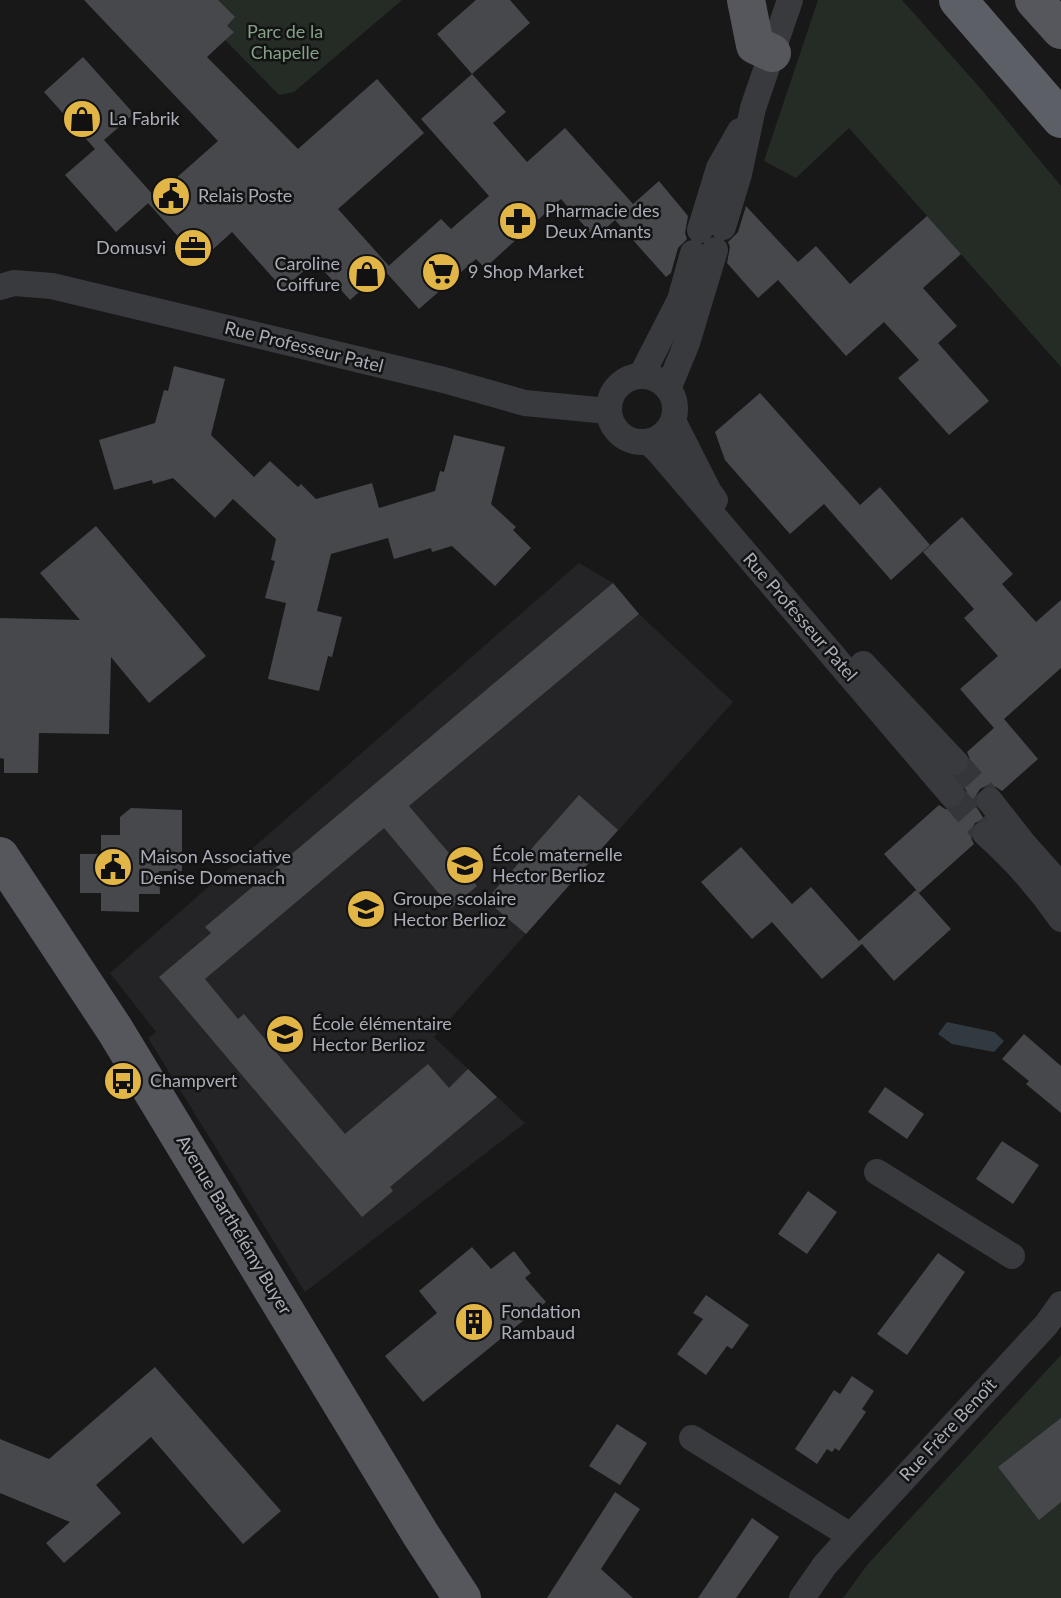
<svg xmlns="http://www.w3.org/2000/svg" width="1061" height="1598" font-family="Lato,sans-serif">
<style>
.built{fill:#242426}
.green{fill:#242c25}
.water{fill:#323a41}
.building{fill:#47484c}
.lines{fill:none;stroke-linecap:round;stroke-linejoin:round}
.minor-tunnel{stroke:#353639;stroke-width:26;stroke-dasharray:26 13;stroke-linecap:butt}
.minor{stroke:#393a3e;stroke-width:26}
.primary{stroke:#55575d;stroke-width:38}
.trunk{stroke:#5d5f66;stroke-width:38}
.labels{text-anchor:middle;stroke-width:5;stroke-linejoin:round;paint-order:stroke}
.park-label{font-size:18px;fill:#84a187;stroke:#131314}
.poi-label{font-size:18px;fill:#abaeb8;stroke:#131314;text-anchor:start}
.street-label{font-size:18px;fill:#abaeb8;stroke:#131314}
</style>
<rect width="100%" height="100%" fill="#181819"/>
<path class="built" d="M579,563L613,583L639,614L733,702L434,1037L525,1123L305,1292L148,1038L156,1032L110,973Z"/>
<path class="green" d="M186,0H402L294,92L279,95Z
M818,0H902L981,89L1061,186V367L849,128L796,178L764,161Z
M1061,1355V1598H843L868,1564Z"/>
<path class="water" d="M947,1022L994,1032L1004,1041L994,1052L952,1044L938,1034Z"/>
<path class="building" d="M84,0H218L235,17L227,26L234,32L207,57L298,149L377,79L424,133L338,209L389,266L350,300L315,261L283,289L232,232L200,261L148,203L218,141Z
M476,0H510L530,23L472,74L437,34Z
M83,57L134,114L104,140L155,197L116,232L65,175L95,149L44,92Z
M472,74L506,112L493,123L527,162L565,128L633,204L659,181L688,216L685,233L687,239L678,248L671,273L666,277L615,220L595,238L561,199L485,268L476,259L419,309L384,270L441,219L451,229L489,196L421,119Z
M746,206L798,262L816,246L850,284L927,216L961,254L923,288L957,326L938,343L989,401L949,435L898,378L919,360L884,322L846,356L778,280L758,298L727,263L730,247L728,242L738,232Z
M174,366L225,379L211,435L254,477L270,461L298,487L301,484L316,499L372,483L379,508L435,491L440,471L444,472L454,435L505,447L491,504L516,527L513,530L531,548L495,586L452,546L432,552L431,548L394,559L388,538L331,554L317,611L342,617L332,657L328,656L319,691L268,679L286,603L265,598L275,561L271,560L276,539L233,499L215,518L173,478L153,484L152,480L114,490L99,440L155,423L164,390L168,391Z
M760,393L860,505L880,487L930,545L891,580L824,504L790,534L725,460L715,432Z
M962,517L1013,574L1002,584L1036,622L1061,600V668L1004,719L1038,759L1002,791L996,787L988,785L980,789L976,795L974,803L984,819L975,823L971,830V838L974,844L919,893L884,854L939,805L945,809L953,810L962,805L966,799L967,792L958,777L965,774L970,767V759L967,752L994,728L960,689L998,656L964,618L974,609L923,552Z
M96,526L206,656L149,703L111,657L109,734L39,733L38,773H4V759L0,758V618L80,620L40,573Z
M613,583L639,614L409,806L477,886L451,908L384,828L205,979L238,1019L244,1014L345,1134L428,1064L449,1088L468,1069L497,1097L390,1187L393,1191L362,1217L159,977L211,933L205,927Z
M579,795L618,830L526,934L486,900Z
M131,808L182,810V871H159L160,894H139V912L101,911V893H80V854H101V835H120V817Z
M741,847L792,904L811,887L859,941L916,890L951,929L894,981L862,944L822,979L772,922L752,939L701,882Z
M1024,1034L1061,1066V1113L1026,1084L1029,1081L1002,1059Z
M885,1087L924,1114L907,1139L868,1112Z
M1002,1141L1039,1165L1013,1204L976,1179Z
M808,1191L837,1212L807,1254L778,1234Z
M472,1247L491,1269L514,1251L531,1273L525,1278L546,1302L423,1402L385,1356L437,1313L419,1291Z
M938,1253L965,1272L907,1355L877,1334Z
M706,1295L749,1325L732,1349L727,1346L706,1375L677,1354L703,1319L693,1313Z
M155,1367L281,1511L243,1544L151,1437L96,1485L121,1513L64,1563L46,1543L70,1522L0,1493V1439L49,1459Z
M852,1376L874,1391L862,1409L866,1412L839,1451L835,1448L832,1452L827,1449L817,1464L795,1449L834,1390L840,1394Z
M1061,1418V1502L1039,1520L998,1467Z
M617,1424L647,1443L620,1485L589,1466Z
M615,1492L640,1509L601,1569L633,1598H547Z
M752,1518L779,1537L736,1598H698Z"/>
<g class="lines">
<path class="minor-tunnel" d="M955,762L990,801
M951,794L986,834"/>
<path class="minor" d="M723,227L739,174L753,108L790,0
M700,230L719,168L740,131
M0,287L14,283L52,286L444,380L525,403L608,411
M641,376L680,300L693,253
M609 409a33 33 0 1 1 66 0a33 33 0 1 1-66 0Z
M668,389L687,343L715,250
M673,421L709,492L715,500
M648,442L659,452L951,794
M863,664L955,762
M990,801L1023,843L1061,886
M986,834C1014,859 1039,887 1061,919
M877,1172L1012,1256
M692,1438L851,1536
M802,1598L825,1565L851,1536L1046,1325L1061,1304"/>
<path class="primary" d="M746,0L755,45L772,53
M1034,0L1061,30
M0,856L115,1030L421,1535L462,1598"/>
<path class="trunk" d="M958,0L1061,119"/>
</g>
<defs>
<symbol id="shop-disc" viewBox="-11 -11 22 22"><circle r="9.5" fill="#e2b547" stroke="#131314"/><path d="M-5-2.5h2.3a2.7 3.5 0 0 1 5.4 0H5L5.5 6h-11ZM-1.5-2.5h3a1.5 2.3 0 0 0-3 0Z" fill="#111"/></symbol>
<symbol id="civic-disc" viewBox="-11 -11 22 22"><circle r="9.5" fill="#e2b547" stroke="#131314"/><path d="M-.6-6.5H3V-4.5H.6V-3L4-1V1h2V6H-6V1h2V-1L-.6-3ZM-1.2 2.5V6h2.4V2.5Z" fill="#111"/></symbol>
<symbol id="pharmacy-disc" viewBox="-11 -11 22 22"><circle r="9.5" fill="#e2b547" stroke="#131314"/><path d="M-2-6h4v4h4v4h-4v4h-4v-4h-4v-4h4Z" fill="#111"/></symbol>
<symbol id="office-disc" viewBox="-11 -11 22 22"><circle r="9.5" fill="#e2b547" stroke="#131314"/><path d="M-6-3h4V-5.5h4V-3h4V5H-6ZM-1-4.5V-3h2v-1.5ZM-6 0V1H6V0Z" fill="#111"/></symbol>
<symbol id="supermarket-disc" viewBox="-11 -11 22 22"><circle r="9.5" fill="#e2b547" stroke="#131314"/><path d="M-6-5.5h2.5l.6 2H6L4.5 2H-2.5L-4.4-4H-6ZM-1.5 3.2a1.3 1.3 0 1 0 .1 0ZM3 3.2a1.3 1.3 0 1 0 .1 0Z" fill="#111"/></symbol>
<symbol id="school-disc" viewBox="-11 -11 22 22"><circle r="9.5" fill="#e2b547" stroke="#131314"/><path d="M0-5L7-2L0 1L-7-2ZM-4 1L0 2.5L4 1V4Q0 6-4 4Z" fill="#111"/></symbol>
<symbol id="bus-disc" viewBox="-11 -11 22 22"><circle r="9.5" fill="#e2b547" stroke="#131314"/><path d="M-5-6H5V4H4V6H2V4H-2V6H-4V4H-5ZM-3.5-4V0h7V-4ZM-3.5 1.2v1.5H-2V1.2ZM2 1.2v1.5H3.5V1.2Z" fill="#111"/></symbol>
<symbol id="building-disc" viewBox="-11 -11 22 22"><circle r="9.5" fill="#e2b547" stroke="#131314"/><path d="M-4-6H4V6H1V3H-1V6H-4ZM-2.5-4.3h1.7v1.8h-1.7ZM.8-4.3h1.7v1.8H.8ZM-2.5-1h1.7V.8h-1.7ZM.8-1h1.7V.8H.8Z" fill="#111"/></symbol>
</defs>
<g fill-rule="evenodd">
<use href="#shop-disc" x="60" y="97" width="44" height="44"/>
<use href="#civic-disc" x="149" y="174" width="44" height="44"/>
<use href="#pharmacy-disc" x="496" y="199" width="44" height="44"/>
<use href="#office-disc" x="171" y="226" width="44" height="44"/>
<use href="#supermarket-disc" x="419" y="250" width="44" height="44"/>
<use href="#shop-disc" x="345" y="252" width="44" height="44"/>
<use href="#school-disc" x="443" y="843" width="44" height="44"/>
<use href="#civic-disc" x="91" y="845" width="44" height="44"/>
<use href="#school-disc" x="344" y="887" width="44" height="44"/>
<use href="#school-disc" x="263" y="1012" width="44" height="44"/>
<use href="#bus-disc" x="101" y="1059" width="44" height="44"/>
<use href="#building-disc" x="452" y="1300" width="44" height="44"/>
</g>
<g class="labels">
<g class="park-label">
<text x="285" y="38">Parc de la<tspan x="285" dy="21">Chapelle</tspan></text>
</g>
<g class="poi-label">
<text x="109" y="125">La Fabrik</text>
<text x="198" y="202">Relais Poste</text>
<text x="545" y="217">Pharmacie des<tspan x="545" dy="21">Deux Amants</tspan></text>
<text x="166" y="254" text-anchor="end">Domusvi</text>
<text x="340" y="270" text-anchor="end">Caroline<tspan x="340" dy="21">Coiffure</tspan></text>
<text x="468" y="278">9 Shop Market</text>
<text x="492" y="861">École maternelle<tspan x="492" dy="21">Hector Berlioz</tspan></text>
<text x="140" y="863">Maison Associative<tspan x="140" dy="21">Denise Domenach</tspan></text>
<text x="393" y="905">Groupe scolaire<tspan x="393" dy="21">Hector Berlioz</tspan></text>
<text x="312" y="1030">École élémentaire<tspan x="312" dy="21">Hector Berlioz</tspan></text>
<text x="150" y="1087">Champvert</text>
<text x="501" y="1318">Fondation<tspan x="501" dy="21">Rambaud</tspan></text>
</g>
<g class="street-label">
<text transform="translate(304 347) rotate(14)" y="6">Rue Professeur Patel</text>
<text transform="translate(800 617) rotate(49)" y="6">Rue Professeur Patel</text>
<text transform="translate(234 1225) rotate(59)" y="6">Avenue Barthélémy Buyer</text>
<text transform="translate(948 1430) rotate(-47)" y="6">Rue Frère Benoît</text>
</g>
</g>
</svg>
